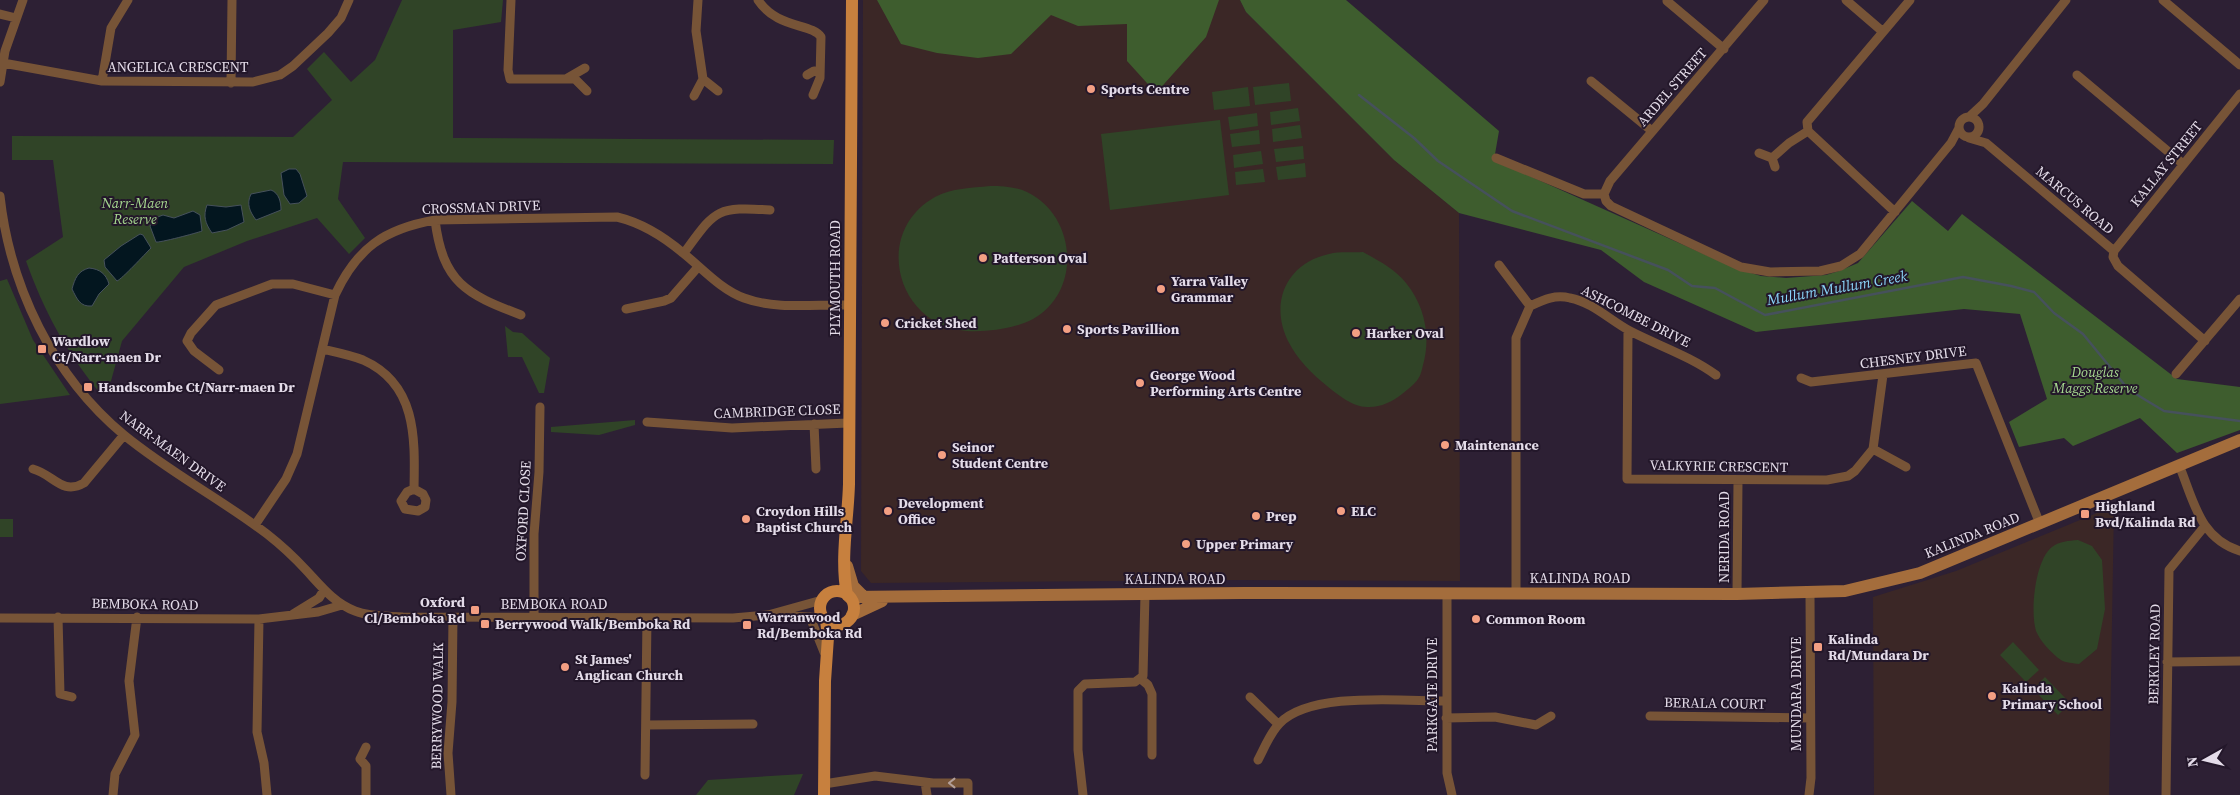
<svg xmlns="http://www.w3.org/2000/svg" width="2240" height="795" font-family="'Source Serif 4',serif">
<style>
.education{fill:#3b2726}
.green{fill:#304427}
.forest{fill:#3e5d2e}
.water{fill:#03161f;stroke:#46515c}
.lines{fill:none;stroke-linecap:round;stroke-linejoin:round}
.stream{stroke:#46515c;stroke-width:2.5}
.street{stroke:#775437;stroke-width:9}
.secondary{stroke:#a46d3c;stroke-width:12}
.primary{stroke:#c7803e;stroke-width:12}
.oneway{stroke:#b39f99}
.poi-dot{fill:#f39f83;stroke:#23172a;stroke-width:2}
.labels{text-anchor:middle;stroke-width:4;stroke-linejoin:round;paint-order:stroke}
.street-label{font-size:14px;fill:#e4dce9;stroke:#23172a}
.poi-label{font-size:14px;font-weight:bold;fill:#e4dce9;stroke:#23172a;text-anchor:start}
.park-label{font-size:14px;font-style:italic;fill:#a6d88f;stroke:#23172a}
.water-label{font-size:15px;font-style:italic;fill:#8ad4f8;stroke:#23172a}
</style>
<rect width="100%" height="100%" fill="#2d2034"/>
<path class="education" d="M863,0H1240L1246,12L1394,160L1459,213L1460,581L1242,580L871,583L861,571Z
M2114,506L2109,795H1874L1873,597L1956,571Z"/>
<path class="green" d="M402,0H503L501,22L453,30V138L834,140L833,164L343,162L338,199L365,238L349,254L317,218L247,241L184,267L122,341L111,381L99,392C65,350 44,311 26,261L63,237L53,160H12V136L293,137L332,100L307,69L324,52L351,82L375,60Z
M1289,83L1291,101L1255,105L1253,87Z
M1248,87L1250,106L1214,110L1212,92Z
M1298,108L1300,121L1271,125L1270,112Z
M1257,113L1258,126L1230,130L1228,117Z
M1220,120L1229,195L1110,210L1101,134Z
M1300,125L1302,138L1273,142L1272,129Z
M1259,130L1260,144L1232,147L1230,134Z
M1303,146L1304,159L1276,162L1274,149Z
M1261,151L1263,164L1234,168L1233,155Z
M1305,163L1306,177L1278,180L1276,167Z
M1263,169L1265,182L1236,185L1235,172Z
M990,186C1003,186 1016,187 1027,192C1077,216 1082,292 1033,319C1014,329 988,332 967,331C896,326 872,232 935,197C952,188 971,188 990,186Z
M1363,252C1379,261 1395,269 1406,283C1425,306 1431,337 1423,365C1422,369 1421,375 1418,379C1414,385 1407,390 1402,394C1392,402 1379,408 1367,407C1353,407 1338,395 1327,386C1312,374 1297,359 1288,341C1269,302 1287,263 1329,254C1340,251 1353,253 1363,252Z
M7,279L33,340L70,395L0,404V281Z
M505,326L513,332L522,333L550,358L544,393H539L522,357H508Z
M635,420V425L599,435L551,432V427Z
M0,519H13V537H0Z
M2078,540L2092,546L2102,560L2105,609L2097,649L2079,664C2074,663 2065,663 2061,660C2052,654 2040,641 2036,631C2030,612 2035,560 2052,547C2060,541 2068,541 2078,540Z
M2013,642L2039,670L2026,682L2000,655Z
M2045,677L2070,703L2058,715L2033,689Z
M803,774L794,795H696L708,780Z"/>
<path class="forest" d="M877,0H1219L1206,37L1156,93L1127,61V24L1078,26L1051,15L1011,54L978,58L937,53L901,44Z
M1240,0H1346L1499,131L1494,160L1735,268L1761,276L1786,278L1826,275L1839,271L1858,263L1912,201L1948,231L1962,214L2177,379L2240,387V430L2177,453L2140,418L2073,446L2064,438L2019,447L2009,422L2047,399L2020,314L1964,309L1756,332L1644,282L1601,250L1459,213L1394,160L1246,12Z"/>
<path class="water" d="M289,169H296L300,174L307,196L299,203L290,204L284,195L281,173Z
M271,190C279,193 281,202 281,210L256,220C250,212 246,204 251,194Z
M207,205L226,207L241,205L244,222L227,230L212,233C205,223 203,216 207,205Z
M193,211L200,215L202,231C197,233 159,243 156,242L150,226L155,218L163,215L174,218Z
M140,234L143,235L151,248C145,254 122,279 117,281L105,267L104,260L121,246Z
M89,268C100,269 106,274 109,284L99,294L92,306C80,307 77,299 72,289C75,278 78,271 89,268Z"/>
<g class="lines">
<path class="stream" d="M1359,95L1414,138L1438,161L1512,211L1668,270L1692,286L1715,288L1765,315L1963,277L2011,286L2034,292L2054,313L2083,334L2128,389L2144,399L2164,411L2240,421"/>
<path class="street" d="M511,0L508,70L510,79H575L587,91
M698,0L696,31L703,79
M758,0C777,29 812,23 821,37L820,78L813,95
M1846,0L1882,31
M2163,0L2240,65
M1667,1L1724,49
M0,14L16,18
M3,63L102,81L253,82L280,75L293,66L328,33L341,18L349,0
M807,75L814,71L820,72
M2077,75L2183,164
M566,79L585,68
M102,81L111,28L128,0
M1591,81L1652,131
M0,82L5,51L23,0
M231,83L232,0
M694,96L703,79L718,91
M1959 127a10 10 0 1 1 20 0a10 10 0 1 1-20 0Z
M1969,117L1983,104L2066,0
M1969,138L1986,143L2114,251L2113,257L2118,266L2205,341
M1759,153L1772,158L1775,167
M1496,158L1584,194H1604L1606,201L1611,206L1741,267L1770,272L1820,271L1841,266L1860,254L1951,143L1959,128
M1772,158L1789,143L1808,131
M1604,194L1610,181L1764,0
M0,196C10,287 53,376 124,435C169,472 221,499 267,534C281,545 294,557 306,570C321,586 334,603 355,611C370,617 387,616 403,617L733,618L768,615L822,600
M1895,212L1808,131L1807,122L1910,0
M435,220C443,283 466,294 521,315
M2114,251L2240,94
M684,253C715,211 715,206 770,210
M1499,265L1530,306
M626,309L664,301L671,298L698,267
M1628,330L1627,479L1827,480L1848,476L1855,471L1873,449L1883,375
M322,349C335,352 350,355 363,360C417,384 415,438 414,489L423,494L426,500L425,507L418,511L405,509L401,501L407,492L414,489
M219,370L194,351L187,341L191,333L216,305L272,284H293L335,295
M2176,374L2240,299
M1801,378L1811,382L1976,363L2040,524
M647,422L732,428L848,423
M814,424L816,469
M1873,449L1906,467
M2179,465C2194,501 2199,538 2240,551
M33,469C53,474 62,496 84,483L124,435
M255,525L286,479L297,454L335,295C357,248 384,229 435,220L617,217C642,223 663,236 683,253C702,268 720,289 744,298C776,310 816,304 850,305
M1447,593V773L1452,795
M1516,593V338L1530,306C1543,300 1555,294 1570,298C1592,302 1611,321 1630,331C1659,346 1690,356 1716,375
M1737,594L1738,481
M293,614L319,598L324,590
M778,615L823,618
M58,617L60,694L72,697
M534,617V534L539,472L540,407
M810,617L824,652
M0,618L259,619L318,612L342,605
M259,619L257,732L264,763L267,795
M2167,662L2240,661
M1141,679L1148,685L1152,694V755
M1250,697L1278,724
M1650,716L1810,718
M1446,718L1495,717L1536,725L1551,716
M646,725L753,724
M366,747L360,759L366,766V795
M1258,760C1264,749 1270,733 1279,724C1309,691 1402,701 1445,701
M645,775L647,618
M925,782L927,795
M824,784L875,776L933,783H968V795
M113,795L115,774L135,735L129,681L137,617
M451,795L448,753L452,702L453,617
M1083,795L1078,750V691L1085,684L1135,682L1143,676L1145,594
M1809,795L1811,778L1810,594
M2166,795L2169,570L2204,527"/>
<path class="secondary" d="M847,566L853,586L865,598
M849,597L1243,593L1737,594L1845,591L1920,573L2240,440
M852,615L882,601"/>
<path class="primary" d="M820 608a17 17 0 1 1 34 0a17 17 0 1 1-34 0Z
M847,595C840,558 848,521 849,484L852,0
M824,795L825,681L828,637L826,620"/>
</g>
<defs><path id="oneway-chevron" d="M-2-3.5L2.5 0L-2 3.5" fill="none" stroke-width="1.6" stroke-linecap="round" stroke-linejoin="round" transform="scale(1.25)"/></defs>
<use class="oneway" href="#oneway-chevron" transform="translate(952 783) rotate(-180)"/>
<g class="poi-dot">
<circle cx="1091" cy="89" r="5"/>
<circle cx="983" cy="258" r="5"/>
<circle cx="1161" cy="289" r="5"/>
<circle cx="885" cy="323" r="5"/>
<circle cx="1067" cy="329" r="5"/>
<circle cx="1356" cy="333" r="5"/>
<rect x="37" y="344" width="10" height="10" rx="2.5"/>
<circle cx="1140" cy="383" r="5"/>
<rect x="83" y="382" width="10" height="10" rx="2.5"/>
<circle cx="1445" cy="445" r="5"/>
<circle cx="942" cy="455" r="5"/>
<circle cx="888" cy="511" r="5"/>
<circle cx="1341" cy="511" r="5"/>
<rect x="2080" y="509" width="10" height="10" rx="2.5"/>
<circle cx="1256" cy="516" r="5"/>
<circle cx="746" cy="519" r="5"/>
<circle cx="1186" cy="544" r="5"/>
<rect x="470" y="605" width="10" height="10" rx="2.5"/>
<circle cx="1476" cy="619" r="5"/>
<rect x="480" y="619" width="10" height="10" rx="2.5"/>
<rect x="742" y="620" width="10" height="10" rx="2.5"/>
<rect x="1813" y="642" width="10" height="10" rx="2.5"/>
<circle cx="565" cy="667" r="5"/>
<circle cx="1992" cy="696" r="5"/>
</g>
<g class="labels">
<g class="street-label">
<text x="178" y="72">ANGELICA CRESCENT</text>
<text transform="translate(1672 87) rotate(-49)" y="5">ARDEL STREET</text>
<text transform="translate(2166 164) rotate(-51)" y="5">KALLAY STREET</text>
<text transform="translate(2075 200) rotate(40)" y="5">MARCUS ROAD</text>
<text transform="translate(481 207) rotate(-2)" y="5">CROSSMAN DRIVE</text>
<text transform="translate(835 278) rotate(-90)" y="5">PLYMOUTH ROAD</text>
<text transform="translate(1636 316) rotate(27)" y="5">ASHCOMBE DRIVE</text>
<text transform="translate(1913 357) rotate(-7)" y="5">CHESNEY DRIVE</text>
<text transform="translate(777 411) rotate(-2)" y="5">CAMBRIDGE CLOSE</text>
<text transform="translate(173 451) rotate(36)" y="5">NARR-MAEN DRIVE</text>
<text transform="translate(1719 466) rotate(1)" y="5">VALKYRIE CRESCENT</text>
<text transform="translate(523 511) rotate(-87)" y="5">OXFORD CLOSE</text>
<text transform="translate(1972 535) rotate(-22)" y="5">KALINDA ROAD</text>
<text transform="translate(1724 537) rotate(-90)" y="5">NERIDA ROAD</text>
<text x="1580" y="583">KALINDA ROAD</text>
<text x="1175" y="584">KALINDA ROAD</text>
<text transform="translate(145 604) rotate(1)" y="5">BEMBOKA ROAD</text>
<text x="554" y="609">BEMBOKA ROAD</text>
<text transform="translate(2154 654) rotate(-89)" y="5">BERKLEY ROAD</text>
<text transform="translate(1796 694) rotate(-90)" y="5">MUNDARA DRIVE</text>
<text transform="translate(1432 695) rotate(-90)" y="5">PARKGATE DRIVE</text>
<text transform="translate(1715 703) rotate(1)" y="5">BERALA COURT</text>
<text transform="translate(437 706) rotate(-89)" y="5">BERRYWOOD WALK</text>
</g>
<g class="poi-label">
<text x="1101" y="94">Sports Centre</text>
<text x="993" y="263">Patterson Oval</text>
<text x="1171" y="286">Yarra Valley<tspan x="1171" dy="16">Grammar</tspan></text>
<text x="895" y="328">Cricket Shed</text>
<text x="1077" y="334">Sports Pavillion</text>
<text x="1366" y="338">Harker Oval</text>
<text x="52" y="346">Wardlow<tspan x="52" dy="16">Ct/Narr-maen Dr</tspan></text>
<text x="1150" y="380">George Wood<tspan x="1150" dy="16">Performing Arts Centre</tspan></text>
<text x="98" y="392">Handscombe Ct/Narr-maen Dr</text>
<text x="1455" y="450">Maintenance</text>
<text x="952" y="452">Seinor<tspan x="952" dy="16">Student Centre</tspan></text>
<text x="898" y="508">Development<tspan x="898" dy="16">Office</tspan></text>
<text x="2095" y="511">Highland<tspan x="2095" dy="16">Bvd/Kalinda Rd</tspan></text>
<text x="756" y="516">Croydon Hills<tspan x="756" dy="16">Baptist Church</tspan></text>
<text x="1351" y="516">ELC</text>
<text x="1266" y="521">Prep</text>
<text x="1196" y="549">Upper Primary</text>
<text x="465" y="607" text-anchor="end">Oxford<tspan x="465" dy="16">Cl/Bemboka Rd</tspan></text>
<text x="757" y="622">Warranwood<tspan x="757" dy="16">Rd/Bemboka Rd</tspan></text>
<text x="1486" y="624">Common Room</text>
<text x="495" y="629">Berrywood Walk/Bemboka Rd</text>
<text x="1828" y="644">Kalinda<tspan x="1828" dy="16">Rd/Mundara Dr</tspan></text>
<text x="575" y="664">St James'<tspan x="575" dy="16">Anglican Church</tspan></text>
<text x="2002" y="693">Kalinda<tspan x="2002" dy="16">Primary School</tspan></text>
</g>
<g class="park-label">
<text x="135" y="208">Narr-Maen<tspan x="135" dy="16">Reserve</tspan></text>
<text x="2095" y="377">Douglas<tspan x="2095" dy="16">Maggs Reserve</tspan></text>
</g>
<g class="water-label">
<text transform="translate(1837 288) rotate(-10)" y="5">Mullum Mullum Creek</text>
</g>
</g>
<g transform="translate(2205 760) rotate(262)" stroke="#23172a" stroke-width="4" paint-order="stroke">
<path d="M0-4L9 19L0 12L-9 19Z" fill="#e4dce9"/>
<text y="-8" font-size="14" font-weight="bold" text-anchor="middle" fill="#e4dce9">N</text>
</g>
</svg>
